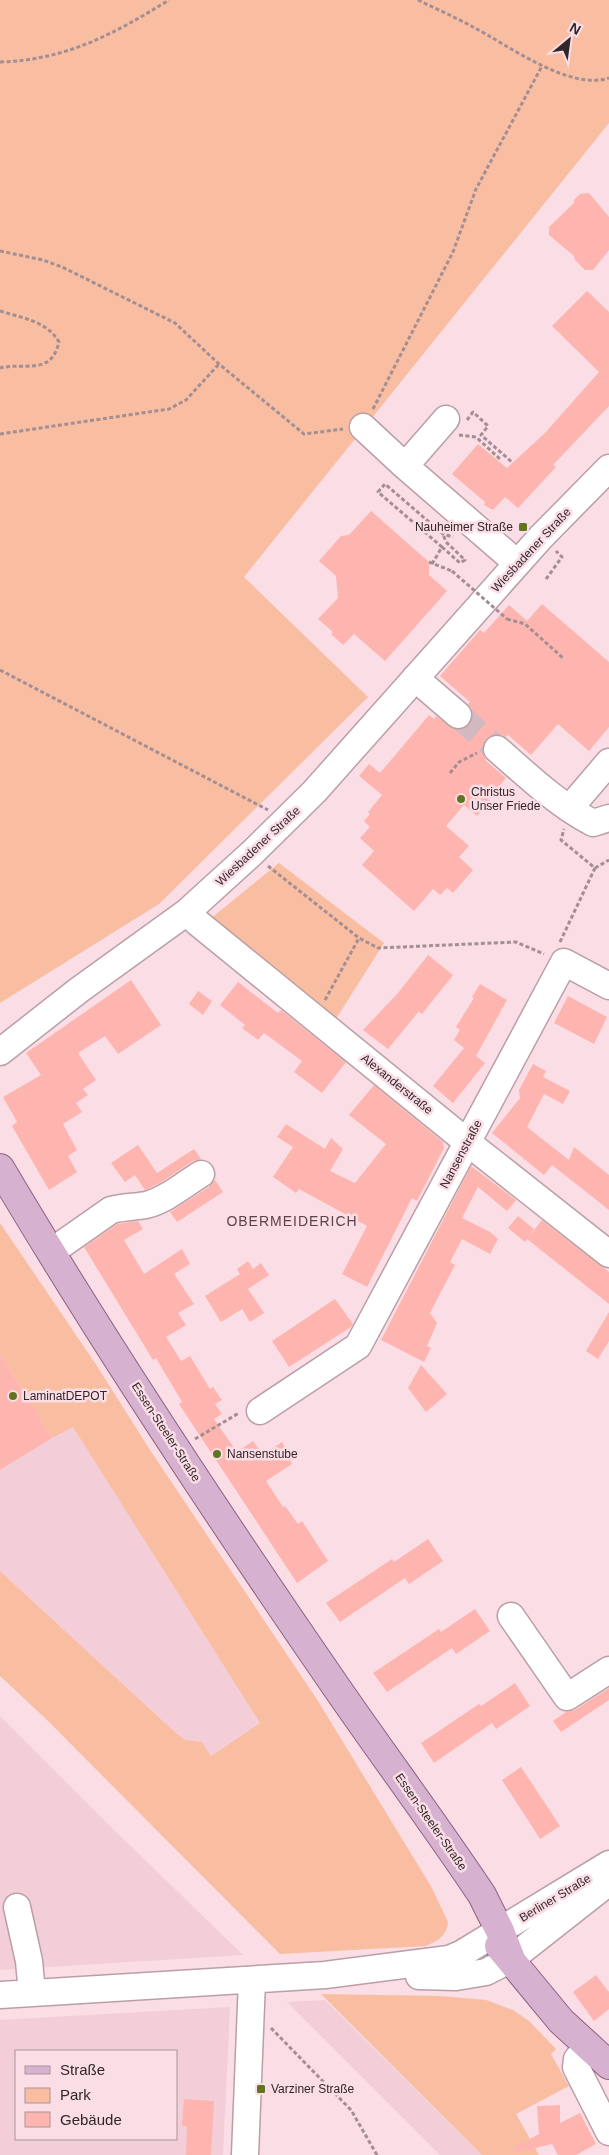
<svg xmlns="http://www.w3.org/2000/svg" width="609" height="2155" font-family="Arial,sans-serif">
<style>
.built{fill:#f3ced9;fill-rule:evenodd}
.green{fill:#f9bea1}
.building{fill:#feb5b0}
.lines{fill:none;stroke-linecap:round;stroke-linejoin:round}
.minor-tunnel{stroke:#d2b9c0;stroke-width:26;stroke-dasharray:26 13;stroke-linecap:butt}
.minor-casing{stroke:#ba9fa7;stroke-width:29}
.major-casing{stroke:#8c6081;stroke-width:30}
.path{stroke:#a38e94;stroke-width:3;stroke-dasharray:4 2.5;stroke-linecap:butt}
.minor{stroke:#fff;stroke-width:26}
.major{stroke:#d7b2d0;stroke-width:28}
.path-bridge{stroke:#a38e94;stroke-width:3;stroke-dasharray:4 2.5;stroke-linecap:butt}
.poi-dot{fill:#627422;stroke:#fadde5;stroke-width:2}
.labels{text-anchor:middle;stroke-width:5;stroke-linejoin:round;paint-order:stroke}
.poi-label{font-size:12px;fill:#31272a;stroke:#fadde5;text-anchor:start}
.street-label{font-size:12px;fill:#31272a;stroke:#fadde5}
.neighbourhood-label{font-size:14px;letter-spacing:1px;fill:#5a434a;stroke:#fadde5}
</style>
<rect width="100%" height="100%" fill="#fadde5"/>
<path class="built" d="M0,1354L52,1438L73,1426L260,1723L211,1756L202,1743L186,1740L177,1734L0,1571Z
M0,1716L108,1824L243,1955L0,1970Z
M325,2000L482,2155H440L287,2002Z
M230,2007L223,2155H0V2020ZM16,2051H176V2139H16Z"/>
<path class="green" d="M0,0H609V123L244,577L368,697L159,904L0,1003Z
M279,863L384,943L334,1022L210,919Z
M0,1223L97,1366L150,1450L318,1701L432,1888L448,1922C447,1936 437,1941 426,1946L280,1954L45,1718L0,1676V1571L177,1734L186,1740L202,1742L211,1756L260,1723L73,1427L52,1438L0,1354Z
M321,1994L440,1996L486,2000L513,2010L529,2021L556,2049L551,2054L569,2086L516,2114L539,2155H482Z"/>
<path class="building" d="M589,193L609,217V250L593,270H585L575,260L574,256L549,235V227L574,203V200L580,194Z
M587,291L609,312V406L553,465L556,467L518,508L505,497L493,510L484,505L485,502L452,474L478,444L507,468L545,433L599,372L552,326Z
M371,511L429,562V575L447,591L385,661L354,634L343,645L331,634L333,632L318,619L338,598L336,576L319,561L341,536L349,535Z
M542,604L609,662V727L589,751L558,724L531,755L508,735L506,737L499,734L493,735L486,739L482,747L486,761L506,778L488,799L490,801L477,816L464,805L446,826L469,846L459,857L473,870L453,893L447,888L440,895L433,889L414,911L362,865L374,851L360,838L370,827L364,821L370,814L368,812L382,795L359,776L369,764L380,773L429,715L434,719L436,716L455,730L462,729L469,725L473,717L472,710L468,704L470,702L440,676L480,630L484,633L509,605L527,621Z
M428,955L453,975L422,1014L419,1011L388,1049L363,1030L398,993Z
M131,980L161,1025L118,1054L105,1036L78,1053L96,1080L83,1089L88,1095L76,1103L82,1112L63,1124L77,1150L68,1156L77,1172L49,1190L12,1126L17,1122L3,1097L41,1075L26,1053Z
M238,982L278,1013L281,1010L346,1062L322,1093L294,1072L302,1061L264,1033L258,1040L242,1028L245,1025L220,1005Z
M480,984L507,1000L476,1056L485,1063L453,1103L433,1086L464,1048L454,1040L460,1030L456,1027L474,998L472,997Z
M198,991L212,1001L203,1015L189,1004Z
M568,996L607,1017L594,1044L554,1023Z
M533,1064L546,1071L543,1077L570,1091L563,1104L544,1094L527,1127L569,1160L574,1147L609,1175V1210L552,1165L544,1175L492,1133L520,1098L519,1090Z
M374,1085L443,1142L444,1148L417,1201L412,1198L367,1287L342,1274L367,1226L299,1189L296,1193L273,1177L293,1147L277,1137L286,1124L325,1149L331,1138L343,1149L330,1171L355,1183L386,1144L349,1115Z
M138,1145L157,1173L194,1149L201,1159L193,1161L160,1183L145,1190L135,1175L125,1182L111,1163Z
M471,1166L516,1200L507,1211L478,1187L462,1218L490,1232L498,1239L490,1254L462,1239L450,1262L455,1265L430,1313L437,1323L427,1346L431,1348L424,1362L381,1340Z
M215,1180L223,1192L177,1222L170,1212L209,1187Z
M518,1216L534,1229L525,1242L508,1228Z
M542,1220L609,1272V1304L527,1239Z
M138,1221L143,1229L124,1240L144,1274L182,1249L190,1264L174,1274L194,1304L178,1313L186,1325L166,1337L181,1361L190,1356L210,1389L213,1387L222,1400L215,1404L222,1414L214,1419L237,1452L253,1441L263,1455L282,1442L292,1460L290,1461L292,1464L266,1481L283,1507L285,1506L298,1524L302,1521L328,1561L297,1583L179,1404L182,1402L156,1358L153,1360L84,1247L117,1224Z
M248,1261L253,1269L261,1263L269,1275L248,1289L264,1313L250,1322L242,1309L221,1322L205,1296L240,1274L237,1269Z
M335,1299L353,1324L351,1327L289,1367L272,1341Z
M609,1312V1341L598,1359L586,1351Z
M0,1354L52,1438L0,1470Z
M421,1365L447,1394L426,1412L408,1388Z
M428,1539L443,1561L409,1584L405,1578L340,1622L326,1603L392,1559L394,1562Z
M475,1609L490,1631L456,1654L452,1648L387,1692L373,1673L439,1629L441,1632Z
M515,1683L530,1706L496,1729L492,1723L434,1763L421,1743L479,1704L481,1706Z
M609,1688V1700L561,1732L553,1721L566,1712L575,1710Z
M521,1767L560,1826L540,1839L502,1780Z
M596,1975L609,1992V2009L594,2021L573,1992Z
M184,2099L214,2101L211,2155H186L187,2126H182Z
M560,2105V2123L580,2113L596,2144L576,2155H558L552,2144L515,2153L513,2148L539,2134L537,2106Z"/>
<g class="lines">
<path class="minor-tunnel" d="M458,715L497,749"/>
<defs>
<path id="minor" d="M363,427L405,466L517,563
M405,466L446,419
M415,678L458,715
M497,749C528,776 557,804 593,823L609,818
M568,808L574,803L609,762
M187,912L198,923L467,1142L609,1254
M0,1052L79,990L187,912L252,853L314,792L541,537L609,468
M51,1252L111,1210C122,1207 134,1207 146,1205C166,1200 183,1185 201,1174
M260,1411L358,1346L564,962L609,986
M511,1616L567,1697L609,1670
M17,1907L29,1961L32,1993
M419,1976L456,1977L486,1972L511,1959L609,1882
M0,1995L325,1975L449,1959L461,1954L609,1864
M588,2047L577,2059L576,2067L609,2132
M245,2155L252,1980"/>
<path id="major" d="M0,1168C106,1347 221,1520 339,1691C386,1759 436,1826 482,1895L500,1931L511,1959
M499,1946L561,2021L609,2065"/>
</defs>
<use href="#minor" class="minor-casing"/>
<use href="#major" class="major-casing"/>
<path class="path" d="M418,0C436,9 455,17 473,27C508,45 569,91 609,78
M0,62C66,60 114,34 169,0
M0,251L43,260L62,267L175,323L219,364L304,434L343,429
M0,311C22,318 47,321 59,342C51,376 26,362 0,368
M373,409L453,252L476,189L542,66
M467,420L473,412L488,426L481,435L513,463
M0,434L169,409L186,400L219,364
M459,435L476,437L501,460
M442,547L460,563L465,560L446,542L443,534
M429,562L452,571
M432,564L442,547L378,492L385,484L443,534L453,537
M546,579L562,557L556,551
M507,619L525,624L563,658
M0,670L268,810
M450,773L459,762L477,753
M268,866L359,938L378,948L516,942L544,954
M595,868L609,860
M560,942L595,868L561,840L564,829
M325,1000L359,938
M195,1439L239,1413
M271,2028L351,2110L377,2155"/>
<use href="#minor" class="minor"/>
<use href="#major" class="major"/>
<path class="path-bridge" d="M452,571L507,619"/>
</g>
<g class="poi-dot">
<rect x="518" y="522" width="10" height="10" rx="2.5"/>
<circle cx="461" cy="799" r="5"/>
<circle cx="13" cy="1396" r="5"/>
<circle cx="217" cy="1454" r="5"/>
<rect x="256" y="2084" width="10" height="10" rx="2.5"/>
</g>
<g class="labels">
<g class="poi-label">
<text x="513" y="531" text-anchor="end">Nauheimer Straße</text>
<text x="471" y="796">Christus<tspan x="471" dy="14">Unser Friede</tspan></text>
<text x="23" y="1400">LaminatDEPOT</text>
<text x="227" y="1458">Nansenstube</text>
<text x="271" y="2093">Varziner Straße</text>
</g>
<g class="street-label">
<text transform="translate(531 550) rotate(-47)" y="4">Wiesbadener Straße</text>
<text transform="translate(258 846) rotate(-43)" y="4">Wiesbadener Straße</text>
<text transform="translate(397 1084) rotate(39)" y="4">Alexanderstraße</text>
<text transform="translate(461 1154) rotate(-62)" y="4">Nansenstraße</text>
<text transform="translate(166 1432) rotate(57)" y="4">Essen-Steeler-Straße</text>
<text transform="translate(431 1822) rotate(55)" y="4">Essen-Steeler-Straße</text>
<text transform="translate(555 1898) rotate(-31)" y="4">Berliner Straße</text>
</g>
<g class="neighbourhood-label">
<text x="292" y="1226">OBERMEIDERICH</text>
</g>
</g>
<rect x="15" y="2050" width="162" height="90" fill="#fadde5" stroke="#aa949a"/>
<rect x="25" y="2066" width="25" height="8" fill="#d7b2d0" stroke="#aa949a"/>
<text x="60" y="2075" font-size="15" fill="#31272a">Straße</text>
<rect x="25" y="2088" width="25" height="15" fill="#f9bea1" stroke="#aa949a"/>
<text x="60" y="2100" font-size="15" fill="#31272a">Park</text>
<rect x="25" y="2112" width="25" height="15" fill="#feb5b0" stroke="#aa949a"/>
<text x="60" y="2125" font-size="15" fill="#31272a">Gebäude</text>
<g transform="translate(569 40) rotate(29)" stroke="#fadde5" stroke-width="4" paint-order="stroke">
<path d="M0-4L9 19L0 12L-9 19Z" fill="#31272a"/>
<text y="-8" font-size="14" font-weight="bold" text-anchor="middle" fill="#31272a">N</text>
</g>
</svg>
